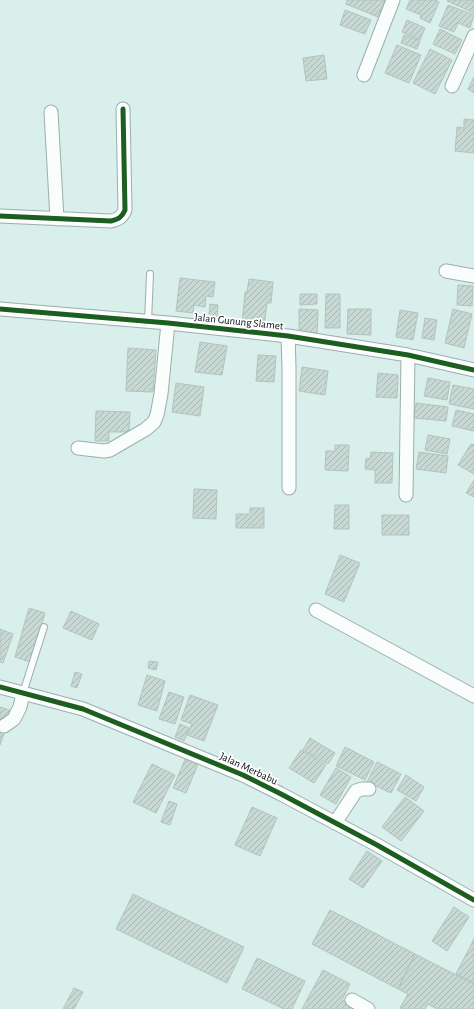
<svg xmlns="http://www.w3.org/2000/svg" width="474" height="1009" font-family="'Alegreya Sans',sans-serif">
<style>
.building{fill:url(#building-hatch);stroke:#b3c3be}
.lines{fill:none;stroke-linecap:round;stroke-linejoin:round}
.service-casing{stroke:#9caeac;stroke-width:8}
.minor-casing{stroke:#9caeac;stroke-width:15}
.service{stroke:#f9fdfc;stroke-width:6}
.minor{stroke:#f9fdfc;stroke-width:13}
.cycleway-casing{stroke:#fff;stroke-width:8}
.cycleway{stroke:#1b5e20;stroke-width:5}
.labels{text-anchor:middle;stroke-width:3.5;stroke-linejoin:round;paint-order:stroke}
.street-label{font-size:11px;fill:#020f0d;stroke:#fff}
</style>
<defs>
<pattern id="building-hatch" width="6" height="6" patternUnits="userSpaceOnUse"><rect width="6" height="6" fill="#c8d8d2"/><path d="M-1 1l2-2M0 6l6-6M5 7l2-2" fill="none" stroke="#aab8b3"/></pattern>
</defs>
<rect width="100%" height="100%" fill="#d8efec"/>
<path class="building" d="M347,0H385L378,17L346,4Z
M410,0H435L439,2L430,23L420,18L421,15L406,9Z
M448,0H474V13L447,1Z
M448,5L474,15L470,28L458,23L454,32L439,26Z
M345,10L371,20L365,34L340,25Z
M407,20L425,28L420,40L402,32Z
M440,29L462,40L455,54L433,44Z
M404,35L420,41L417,49L401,43Z
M397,45L421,55L409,83L385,73Z
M430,49L452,60L435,94L413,83Z
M324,55L327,79L306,81L303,58Z
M474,77V93L468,89Z
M464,119L474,120V153L455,151L457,127L464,128Z
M180,278L215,282L213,297L206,296L205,307L194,305L193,313L176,311Z
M249,279L273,282L271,303H267L264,326L242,324L245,292H247Z
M458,285L473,286L472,306L457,305Z
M300,294H317V304L300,305Z
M326,294H340V328H325Z
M210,304L218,305L217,317L209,316Z
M299,309L318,310L317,333L299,332Z
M348,309H371V335L347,334Z
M453,309L472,314L464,348L445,343Z
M400,310L418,313L413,340L396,337Z
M425,318L437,320L434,340L422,338Z
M200,342L227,346L222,375L195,372Z
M128,348L156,350L153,392L126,391Z
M258,355L276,356L274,382L256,381Z
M302,367L328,371L325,395L299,391Z
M378,373L398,375L397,398L376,397Z
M428,378L450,382L447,400L424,396Z
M176,383L204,387L200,416L172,412Z
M453,385L474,389V409L449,404Z
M416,403L448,407L446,421L414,418Z
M456,410L474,414V431L452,426Z
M96,411L130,412L129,432H109V441H95Z
M428,435L450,439L447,454L425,450Z
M471,444L474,445V474L458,465Z
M335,445H349L348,471L325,470L326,451H335Z
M371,452L393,453L392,483H375V470L365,469L366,458L370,459Z
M419,452L448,456L446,473L416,469Z
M474,480V497L466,493Z
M194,489L217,490L216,519L193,518Z
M335,505H349V529H334Z
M250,508H264V528H236V514H250Z
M382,515H409V535H382Z
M340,555L360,563L344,602L325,594Z
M29,608L45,613L30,662L15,657Z
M71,611L99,624L92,640L63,628Z
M0,629L13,634L3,663L0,662Z
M149,661L158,662L156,670L148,668Z
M75,672L82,674L77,688L71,686Z
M147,675L165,681L157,711L138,705Z
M169,692L184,697L175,724L159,719Z
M190,695L218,705L204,741L187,735L192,724L181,720Z
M0,707L12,711L0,745Z
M180,724L189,728L184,741L175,737Z
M310,738L335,753L328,764L303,750Z
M345,747L374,762L365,780L336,766Z
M301,750L326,765L314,783L289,768Z
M186,757L199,762L186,793L173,788Z
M377,762L401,774L391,793L367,782Z
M152,764L175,775L156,813L133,802Z
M336,768L351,777L336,804L320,795Z
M406,775L424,787L416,801L397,790Z
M405,797L424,811L401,841L382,827Z
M169,801L177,804L170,825L161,822Z
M252,807L277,818L260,856L235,845Z
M367,851L382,861L363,888L349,879Z
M133,894L244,947L227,983L116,929Z
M454,907L469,917L447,951L432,941Z
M330,910L415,954L398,989L312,944Z
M474,939V983L456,974Z
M415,954L474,984V1009H437L428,1004L425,1009H402L400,1008L408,994L398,989Z
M257,958L305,981L292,1009H284L242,989Z
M323,970L350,984L342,1000L360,1009H302Z
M74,988L83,992L74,1009H63Z"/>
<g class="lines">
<defs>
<path id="service" d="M148,322L150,274
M23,693L44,627"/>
<path id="minor" d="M364,75L393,0
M452,86L474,36
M51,112L57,219
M0,216L111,221C119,219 122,217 125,210L123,109
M446,271L474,276
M0,309L168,323L288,336L408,355L474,370
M288,336L289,367V488
M78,448L104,451L110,450L146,429L154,422L157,415L161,394L168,323
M406,495L408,355
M316,610L474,696
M0,687L83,709L243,775L281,794L377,845L474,900
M4,726L14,719L20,707L23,693
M335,823L356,791L362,789H369
M352,1000L368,1009"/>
</defs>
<use href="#service" class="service-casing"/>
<use href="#minor" class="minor-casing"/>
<use href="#service" class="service"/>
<use href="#minor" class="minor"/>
<defs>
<path id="cycleway" d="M0,216L111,221C119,219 122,217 125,210L123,109
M0,309L168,323L288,336L408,355L474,370
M0,687L83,709L243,775L281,794L377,845L474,900"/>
</defs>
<use href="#cycleway" class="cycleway-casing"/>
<use href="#cycleway" class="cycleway"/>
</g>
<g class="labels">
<g class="street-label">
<text transform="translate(239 321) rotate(6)" y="4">Jalan Gunung Slamet</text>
<text transform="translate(249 768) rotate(25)" y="4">Jalan Merbabu</text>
</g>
</g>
</svg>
